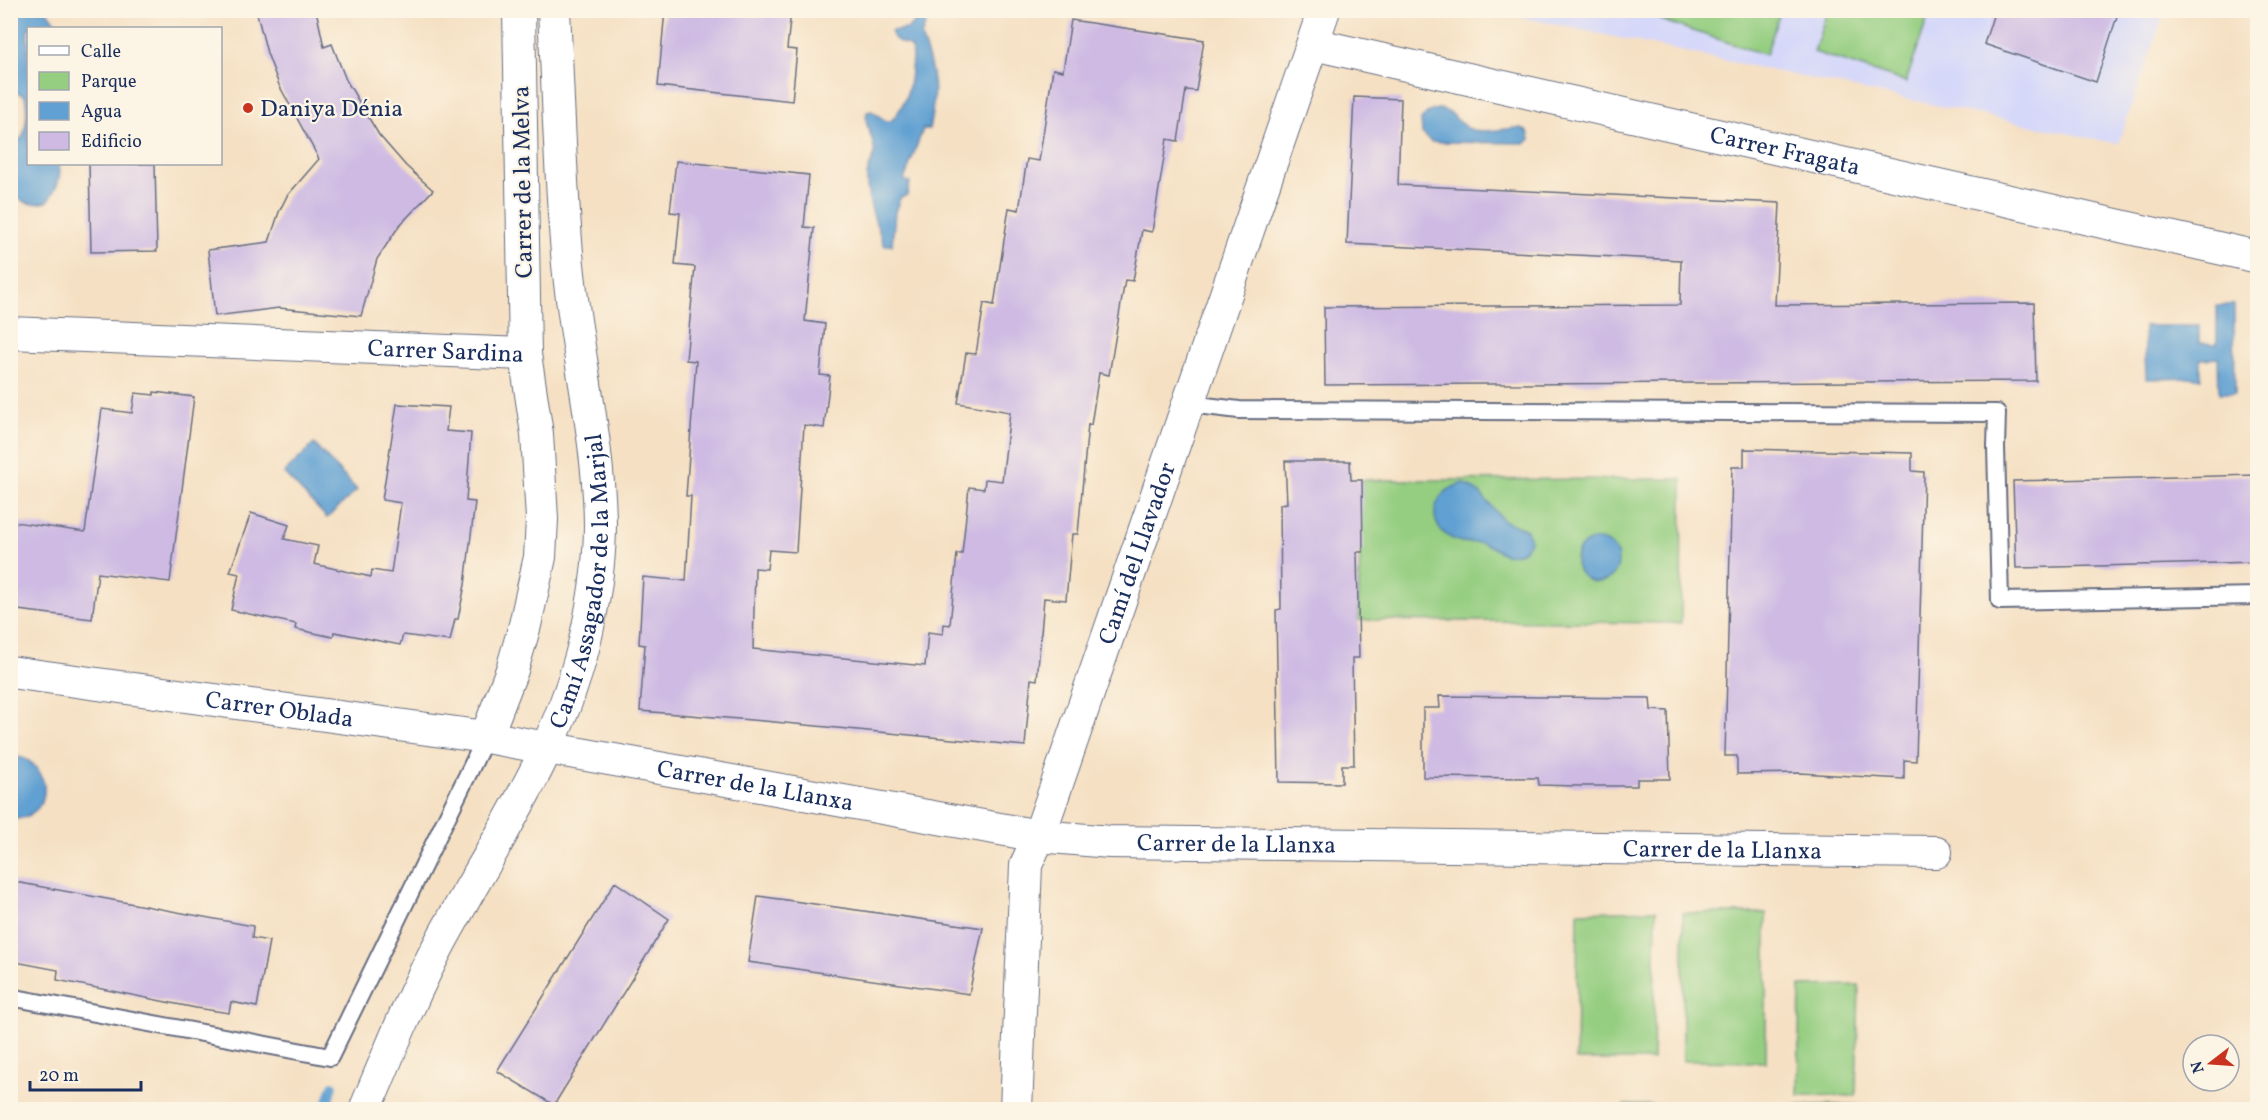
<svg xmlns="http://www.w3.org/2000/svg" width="2268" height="1120" font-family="Vollkorn,serif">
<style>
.built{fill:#d6d8f9}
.green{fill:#95ce81;stroke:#587e70;stroke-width:1.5}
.water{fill:#60a0d2;stroke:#3e6898;stroke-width:1.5}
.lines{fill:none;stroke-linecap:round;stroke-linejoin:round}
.stream{stroke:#60a0d2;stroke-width:10}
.building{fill:#cebae3}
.service-casing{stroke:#676d81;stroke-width:20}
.minor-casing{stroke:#676d81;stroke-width:34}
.service{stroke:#fff;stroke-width:16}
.minor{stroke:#fff;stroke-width:32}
.poi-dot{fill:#c8321e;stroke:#fcf5e5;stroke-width:2}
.labels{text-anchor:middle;stroke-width:4.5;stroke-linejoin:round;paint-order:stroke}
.poi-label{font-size:24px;fill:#1b2f5e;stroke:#fcf5e5;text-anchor:start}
.street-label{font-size:24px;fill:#1b2f5e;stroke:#fcf5e5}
</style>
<rect width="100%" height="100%" fill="#fcf5e5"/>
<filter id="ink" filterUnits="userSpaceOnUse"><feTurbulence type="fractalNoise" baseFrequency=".0167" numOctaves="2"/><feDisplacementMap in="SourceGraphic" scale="12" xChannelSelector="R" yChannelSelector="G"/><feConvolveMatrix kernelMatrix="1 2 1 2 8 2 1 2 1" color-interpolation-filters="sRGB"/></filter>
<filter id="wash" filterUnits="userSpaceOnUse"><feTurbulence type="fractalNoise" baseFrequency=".008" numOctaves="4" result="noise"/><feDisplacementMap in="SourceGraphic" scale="24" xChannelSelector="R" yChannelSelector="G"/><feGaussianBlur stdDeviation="1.35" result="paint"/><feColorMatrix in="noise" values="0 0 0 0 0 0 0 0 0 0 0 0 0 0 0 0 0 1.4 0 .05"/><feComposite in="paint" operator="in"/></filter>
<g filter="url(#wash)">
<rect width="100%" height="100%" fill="#f5e0c3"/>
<path class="built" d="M1492,11H2165L2118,144Z"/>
<path class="green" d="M1663,10H1780V11L1766,55L1660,20Z
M1827,11H1930L1906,82L1814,52Z
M1682,479L1681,623L1358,620L1362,480Z
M1656,910L1653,1060H1576L1578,912Z
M1683,913H1766V1062L1683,1061Z
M1859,985L1856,1096L1798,1095L1800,986Z
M1625,1105H1859L1858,1110H1625Z"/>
<path class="water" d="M20,10L47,11L59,28H28V164H59C62,179 56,189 47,202C28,206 24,204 11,190V148L12,144L22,138C27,125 28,111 25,96L11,90V16Z
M925,14L928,16L921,37C935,71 937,93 929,129H923L904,180L910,183L907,195L900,198L895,212L892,245H884C876,223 866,200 867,176C868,168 873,161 874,153C876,139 863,127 867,112L872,111L886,121H891C910,102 912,74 912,48C906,42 899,46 891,34L892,31L907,29Z
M1437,109C1456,110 1456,126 1473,130C1489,133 1505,128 1521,128L1528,132L1530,139L1526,143L1431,142L1422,133L1421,120L1427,113Z
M2217,305H2234L2235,393H2219L2218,358L2201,359V378L2146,379L2144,326H2199V343L2217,344Z
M314,444L357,490L327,518L284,473Z
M1464,483L1480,493L1503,520L1527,530L1530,541L1524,551C1499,559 1505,552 1485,544C1477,541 1466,544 1458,541C1423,529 1430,491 1464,483Z
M1576 561a21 21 0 1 1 42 0a21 21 0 1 1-42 0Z
M11,757C42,754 58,799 29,815C24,818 17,819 11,820Z"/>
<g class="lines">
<path class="stream" d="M325,1110L333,1086"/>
</g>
<g id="blocks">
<path class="building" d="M256,10H316L324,47L332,44L346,80L379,135L406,166L433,190L399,226L377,259L361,316L279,308L215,316L208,250L269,242L279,212L287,196L319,159L279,85L267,53Z
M665,10H791L787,49L797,50L792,101L658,86Z
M1995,10H2119L2096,82L1984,44Z
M1071,20L1204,40L1196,91L1186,90L1178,141L1167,139L1152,232L1142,230L1133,281L1125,280L1109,375L1099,373L1091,425L1088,424L1078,534H1072L1066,600L1044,598L1037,680L1031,679L1025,746L764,721L640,711L645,645L639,644L643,577L686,581L691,496H686L696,361L686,360L695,267L675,265L680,213L670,212L676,161L809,175L804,227L814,228L805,321L825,324L820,375L830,376L824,428L804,425L796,552L769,550L767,569L755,568L753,649L925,666L928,632L943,634L944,624L950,625L957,554H962L969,487L984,489L985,479L1002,481L1010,412L958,403L966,353L976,354L984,303L994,305L1009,208L1019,210L1027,159L1039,161L1053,69L1063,71Z
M1354,97L1401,99L1398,185L1780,203L1775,305L2034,303L2036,381L1325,385L1324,307L1680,305L1681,260L1347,244Z
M89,164H155L157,251L91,252Z
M154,392L194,397L170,582L98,573L92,619L10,609V527L14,528L15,522L85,532L102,409L132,413L135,393L154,395Z
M397,404L449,407L446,431L471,433L466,501L475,502L465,585L458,619H455L450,641L403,635L400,645L334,632L333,637L295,629L296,624L231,610L239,574L230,572L251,513L289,525L284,539L318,546L314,564L371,577L372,570L391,573L401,503L382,500Z
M1744,449L1912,453V471L1924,472L1916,761L1904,760V779L1800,773L1737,774V756H1725L1732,467H1744Z
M1285,461H1350L1351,480H1362L1363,552H1357L1359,658H1352L1354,765H1342V783L1279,782L1276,610L1281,609L1280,504L1287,503Z
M2258,475V562L2016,568L2013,481Z
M1439,696L1650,698L1651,710L1668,711L1670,779H1637V786H1577L1539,785L1538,778L1423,777V708H1440Z
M10,881L253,926L252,938L269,941L257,1007L231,1002L229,1013L196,1008L57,980L58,970L10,961Z
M615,882L669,919L554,1105L497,1071Z
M758,896L983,928L969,994L748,962Z"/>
</g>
</g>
<g filter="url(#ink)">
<use href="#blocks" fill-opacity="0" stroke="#676d81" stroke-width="1.5"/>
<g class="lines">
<defs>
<path id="service" d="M1189,404L1239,410L1997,413L1996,447L2000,601L2258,596
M10,997L330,1057L486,737"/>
<g id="minor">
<path id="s1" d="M1313,44L2258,257"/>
<path id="s2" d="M10,333L525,354"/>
<path id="s3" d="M10,672L486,737L1039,836L1110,842L1936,852"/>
<path d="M486,737L512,670L525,625L540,557L542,519L537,434L525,354L519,10"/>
<path id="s4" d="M365,1110C389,1053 412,995 441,941C496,840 565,741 588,627C595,594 600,558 600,524C599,433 574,344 567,253C560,173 558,91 554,10"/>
<path id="s5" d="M1016,1110L1026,865L1039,836L1324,10"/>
</g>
</defs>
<use href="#service" class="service-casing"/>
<use href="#minor" class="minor-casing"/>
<use href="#service" class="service"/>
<use href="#minor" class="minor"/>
</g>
</g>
<circle class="poi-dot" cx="248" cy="108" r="6"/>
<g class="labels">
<g class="poi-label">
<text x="260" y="116">Daniya Dénia</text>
</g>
<g class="street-label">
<text dy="8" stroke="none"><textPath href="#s1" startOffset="484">Carrer Fragata</textPath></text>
<text transform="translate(522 182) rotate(-91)" y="8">Carrer de la Melva</text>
<text dy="8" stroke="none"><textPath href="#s2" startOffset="436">Carrer Sardina</textPath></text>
<text dy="8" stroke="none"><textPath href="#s5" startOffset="576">Camí del Llavador</textPath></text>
<text dy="8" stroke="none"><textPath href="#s4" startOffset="578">Camí Assagador de la Marjal</textPath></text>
<text dy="8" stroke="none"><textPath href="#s3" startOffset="272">Carrer Oblada</textPath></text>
<text dy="8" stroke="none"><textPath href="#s3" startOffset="754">Carrer de la Llanxa</textPath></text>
<text dy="8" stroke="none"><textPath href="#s3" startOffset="1240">Carrer de la Llanxa</textPath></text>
<text dy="8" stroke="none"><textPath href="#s3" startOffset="1726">Carrer de la Llanxa</textPath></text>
</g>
</g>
<rect width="2268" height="1120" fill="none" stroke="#fcf5e5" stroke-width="36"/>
<rect x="27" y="27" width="195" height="138" fill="#fcf5e5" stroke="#a2a6af" stroke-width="1.5"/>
<rect x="39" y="46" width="30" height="9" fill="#ffffff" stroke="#a2a6af" stroke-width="1.5"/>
<text x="81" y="57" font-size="18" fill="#1b2f5e">Calle</text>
<rect x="39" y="72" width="30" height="18" fill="#95ce81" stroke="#a2a6af" stroke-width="1.5"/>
<text x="81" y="87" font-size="18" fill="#1b2f5e">Parque</text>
<rect x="39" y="102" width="30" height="18" fill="#60a0d2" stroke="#a2a6af" stroke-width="1.5"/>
<text x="81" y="117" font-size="18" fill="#1b2f5e">Agua</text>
<rect x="39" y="132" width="30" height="18" fill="#cebae3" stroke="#a2a6af" stroke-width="1.5"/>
<text x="81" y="147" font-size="18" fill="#1b2f5e">Edificio</text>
<g transform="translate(2211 1063) rotate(253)"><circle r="28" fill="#fcf5e5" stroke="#a2a6af" stroke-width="1.5"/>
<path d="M0-4.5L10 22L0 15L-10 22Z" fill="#c8321e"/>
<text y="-9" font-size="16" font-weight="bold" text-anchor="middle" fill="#1b2f5e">N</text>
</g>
<path d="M30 1081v9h111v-9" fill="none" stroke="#1b2f5e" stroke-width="3"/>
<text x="39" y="1081" font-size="18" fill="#1b2f5e" stroke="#fcf5e5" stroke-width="4.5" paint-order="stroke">20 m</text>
</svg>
